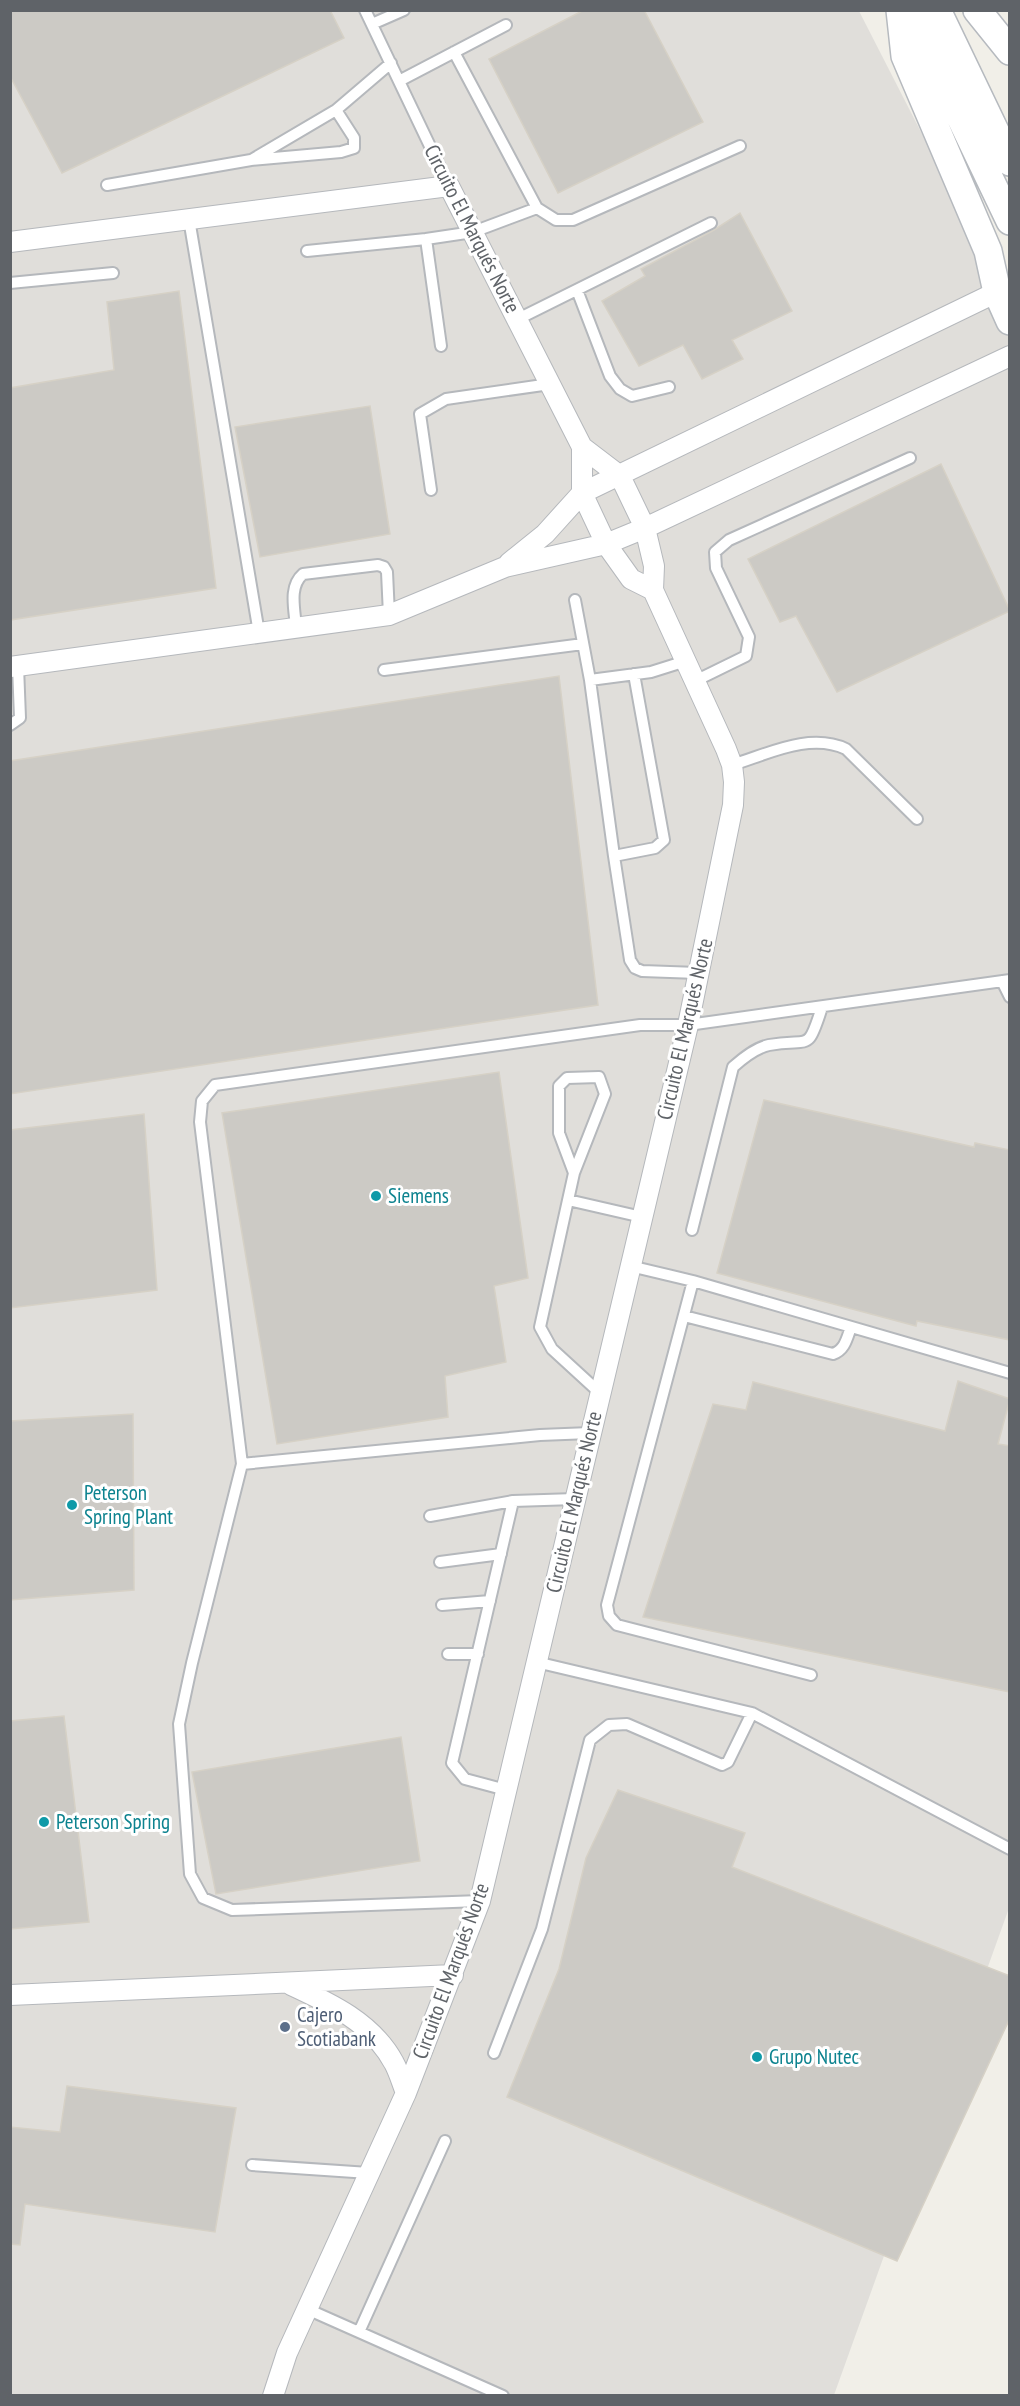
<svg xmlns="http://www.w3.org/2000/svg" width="1020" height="2406" font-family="'PT Sans Narrow',sans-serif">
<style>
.industrial{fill:#e0deda}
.building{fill:#cccac5;stroke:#d6d1c6;stroke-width:1.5}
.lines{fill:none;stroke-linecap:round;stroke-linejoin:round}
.lane-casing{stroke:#b5b8bc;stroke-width:14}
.street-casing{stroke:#b5b8bc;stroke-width:22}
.secondary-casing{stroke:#b6babf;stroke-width:30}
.lane{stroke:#fff;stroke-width:10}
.street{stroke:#fff;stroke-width:20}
.secondary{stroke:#fff;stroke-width:27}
.culture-dot{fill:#0f9aa8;stroke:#fff;stroke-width:2}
.service-dot{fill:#5c6f8a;stroke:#fff;stroke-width:2}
.labels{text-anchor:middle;stroke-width:6;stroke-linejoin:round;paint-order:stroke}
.street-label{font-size:21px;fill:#5f6368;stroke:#fff}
.culture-label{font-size:21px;fill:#0d838f;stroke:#fff;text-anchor:start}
.service-label{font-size:21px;fill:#4e5e75;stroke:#fff;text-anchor:start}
</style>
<rect width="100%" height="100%" fill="#f1efe8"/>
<path class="industrial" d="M11,11H859L1009,304V1908L834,2395L11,2396Z"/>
<path class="building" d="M10,10H330L344,38L62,173L10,76Z
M584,10H644L703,122L558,193L489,59Z
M740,213L792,311L732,340L743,359L702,379L683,345L639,366L602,301L645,276L641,269L714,230Z
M179,291L216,588L10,620V388L114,370L107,302Z
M370,406L390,534L260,557L235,427Z
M941,464L1010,611L837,692L796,616L780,622L748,559Z
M559,676L598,1005L10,1094V761Z
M499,1072L528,1278L494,1286L506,1362L445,1376L448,1417L277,1444L222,1113Z
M764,1100L974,1147L975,1143L1010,1150V1340L917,1321L916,1326L717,1273Z
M144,1114L157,1290L10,1308V1130Z
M958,1381L1010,1399L998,1444L1010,1446V1692L643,1617L713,1404L746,1410L753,1382L945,1431Z
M133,1414L134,1590L10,1600V1421Z
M64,1716L89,1922L10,1929V1721Z
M401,1737L420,1861L216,1894L192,1772Z
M618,1790L745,1833L732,1867L1010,1976V2018L897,2261L507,2097L559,1969L586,1858Z
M67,2086L236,2108L215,2232L25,2204L20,2245L10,2244V2127L60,2132Z"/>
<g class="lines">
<defs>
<path id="lane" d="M365,10L449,186
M372,24L404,10
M454,52L537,208L556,220H573L740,146
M399,81L506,25
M253,159L336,110L391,63
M107,185L251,160L341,152L354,148V138L336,110
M189,219L259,633
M307,251L426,239
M10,283L113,273
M577,290L610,376L620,389L632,396L669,387
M518,319L711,223
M441,346L426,239L473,232L537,208
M431,490L420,414L446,399L550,384
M575,600L590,680L614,856L655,848L664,840L634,674
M296,628C295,610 288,587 303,574L378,565L384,567L387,572L389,615
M384,670L583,644
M590,680L651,672L686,661
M695,681L746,656L749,637L716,568L715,552L729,540L910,458
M10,725L20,718L18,666
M732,765C768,754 810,732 846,749L917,819
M614,856L630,960L635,968L642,971L698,973
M1002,981L1010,997
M574,1173L605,1094L599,1077L567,1078L559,1086V1133L574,1173L540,1327L552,1349L600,1393
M568,1200L642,1217
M692,1230L733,1067C743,1058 755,1048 769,1045C810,1037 807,1055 822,1007
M630,1266L693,1281L1010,1373
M693,1281L607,1605L609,1616L617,1625L811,1675
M684,1316L833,1354C845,1350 847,1338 851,1327
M590,1433L540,1435L242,1464L200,1122L202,1101L215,1085L640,1025H688L1010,980
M242,1464L192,1663L179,1724L190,1874L203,1898L232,1910L480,1901
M430,1516L513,1501
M440,1562L501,1554
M442,1605L490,1601
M448,1654H478
M536,1662L752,1713L1010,1849
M506,1790L465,1779L452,1763L513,1501L575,1499
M494,2053L542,1929L590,1740L609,1725L627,1724L722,1765L728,1762L752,1713
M252,2165L369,2173
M307,2309L503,2396
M359,2332L445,2141"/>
<path id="street" d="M10,242L449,186L582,447L620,476L645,528L654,566L653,590L726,749L732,765L734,782L733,805L688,1025L480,1901L406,2093L287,2353L273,2396
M582,447V493L606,544L631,579L653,590
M509,563L545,534L582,493L997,292
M10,667L389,615L505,567L606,544L645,528L1010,356
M291,1985C330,2003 373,2023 394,2063C399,2072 402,2083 406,2093
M10,1995L453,1975"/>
<path id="secondary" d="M900,10L905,56L988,251L997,292L1010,321
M909,10L1010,221
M937,10L1010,162
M977,10L1010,51"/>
</defs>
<use href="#lane" class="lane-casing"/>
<use href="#street" class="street-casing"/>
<use href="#secondary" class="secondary-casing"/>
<use href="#lane" class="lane"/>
<use href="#street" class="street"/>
<use href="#secondary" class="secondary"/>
</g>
<g class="culture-dot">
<circle cx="376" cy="1196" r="6"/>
<circle cx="72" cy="1505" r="6"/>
<circle cx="44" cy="1822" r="6"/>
<circle cx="757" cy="2057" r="6"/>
</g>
<circle class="service-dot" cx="285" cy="2027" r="6"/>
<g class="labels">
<g class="street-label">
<text transform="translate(472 229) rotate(63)" y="7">Circuito El Marqués Norte</text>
<text transform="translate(685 1029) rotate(-77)" y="7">Circuito El Marqués Norte</text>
<text transform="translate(574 1502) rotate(-77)" y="7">Circuito El Marqués Norte</text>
<text transform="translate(451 1971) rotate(-70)" y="7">Circuito El Marqués Norte</text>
</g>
<g class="culture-label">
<text x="388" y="1203">Siemens</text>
<text x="84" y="1500">Peterson<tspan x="84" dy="24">Spring Plant</tspan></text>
<text x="56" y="1829">Peterson Spring</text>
<text x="769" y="2064">Grupo Nutec</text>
</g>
<g class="service-label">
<text x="297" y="2022">Cajero<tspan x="297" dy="24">Scotiabank</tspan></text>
</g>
</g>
<rect width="1020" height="2406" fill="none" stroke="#5f6368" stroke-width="24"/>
</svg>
